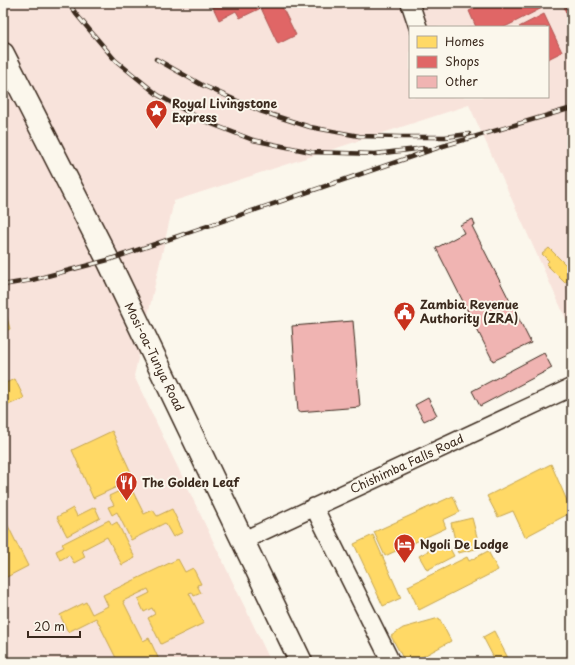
<svg xmlns="http://www.w3.org/2000/svg" width="575" height="665" font-family="'Playpen Sans',sans-serif">
<style>
.built{fill:#f8e3db;fill-rule:evenodd}
.homes{fill:#ffd966;stroke:#c4a450}
.shops{fill:#e06666;stroke:#ae5450}
.building{fill:#f0b4b2;stroke:#3b2a1e}
.lines{fill:none;stroke-linecap:round;stroke-linejoin:round}
.street-casing{stroke:#3b2a1e;stroke-width:20}
.highway-casing{stroke:#3b2a1e;stroke-width:25}
.street{stroke:#fbf7ec;stroke-width:17}
.highway{stroke:#fbf7ec;stroke-width:22}
.rail-casing{stroke:#3b2a1e;stroke-width:4.5}
.rail{stroke:#fbf7ec;stroke-width:3;stroke-dasharray:9;stroke-linecap:butt}
.labels{text-anchor:middle;stroke-width:4;stroke-linejoin:round;paint-order:stroke}
.poi-label{font-size:12px;font-weight:bold;fill:#3b2a1e;stroke:#fbf7ec;text-anchor:start}
.street-label{font-size:12px;fill:#3b2a1e;stroke:#fbf7ec}
</style>
<rect width="100%" height="100%" fill="#fbf7ec"/>
<filter id="ink" filterUnits="userSpaceOnUse"><feTurbulence type="fractalNoise" baseFrequency=".025" numOctaves="2"/><feDisplacementMap in="SourceGraphic" scale="8" xChannelSelector="R" yChannelSelector="G"/><feConvolveMatrix kernelMatrix="1 2 1 2 8 2 1 2 1" color-interpolation-filters="sRGB"/></filter>
<g filter="url(#ink)">
<path class="built" d="M3,3H572V332L469,105L174,201L134,376L271,662H3ZM410,27H548V97H410Z"/>
<path class="homes" d="M549,248L572,271V276L565,283L546,264L549,261L542,254Z
M5,310L10,329L3,332V311Z
M15,379L24,398L6,406L3,400V384Z
M112,431L134,479L93,498L72,450Z
M551,464L572,512L525,537L513,511L498,517L487,496Z
M130,486L144,514L153,510L157,516L172,509L183,532L173,537L165,523L131,540L117,512L112,515L108,507L114,505L109,496Z
M453,496L460,512L443,520L446,528L385,556L374,532Z
M95,507L100,518L67,536L57,517L73,508L77,516Z
M3,516L28,566L3,579Z
M472,518L480,548L458,553L451,523Z
M109,520L112,525L117,522L135,558L122,565L107,537L82,550L85,557L74,563L69,555L60,560L56,551L64,547L62,544Z
M373,535L401,598L383,606L354,544Z
M446,541L454,556L427,570L419,556Z
M488,551L498,570L419,610L408,586L467,557L469,561Z
M178,559L185,572L193,568L201,584L197,585L201,593L194,596L192,592L189,593L204,623L161,644L148,618L155,614L152,608L144,612L138,599L150,593L148,589L123,601L143,641L149,638L160,662H118L96,618L68,632L60,615L86,602L92,614L108,606L103,595Z
M439,618L451,641L413,662H405L391,636L403,628Z
M494,631L509,660L505,662H496L483,637Z"/>
<path class="shops" d="M211,3H280L296,35L278,44L261,8L240,18L236,11L219,20Z
M487,3H539L542,8L505,27H476L469,11Z
M572,4V25L564,8Z
M544,14L562,52L548,59V27H519Z"/>
<path class="building" d="M473,219L475,225L472,226L531,343L493,361L436,248L464,233L460,225Z
M353,321L360,407L298,412L292,326Z
M544,353L552,368L480,406L472,391Z
M428,398L437,415L424,421L415,405Z"/>
<g class="lines">
<defs>
<path id="street" d="M410,3L418,27
M314,507L391,662
M242,541L572,387"/>
<path id="highway" d="M3,54L108,260L301,662"/>
</defs>
<use href="#street" class="street-casing"/>
<use href="#highway" class="highway-casing"/>
<use href="#street" class="street"/>
<use href="#highway" class="highway"/>
<defs>
<path id="rail" d="M69,3L76,14L115,60L158,95L204,121L253,140L311,152L375,154L425,148
M156,59L202,85L260,111L310,127L359,136L400,137H445L469,134
M3,285L32,280L108,260L443,146L572,108"/>
</defs>
<use href="#rail" class="rail-casing"/>
<use href="#rail" class="rail"/>
</g>
</g>
<defs>
<symbol id="sight-pin" viewBox="-11 -11 22 30"><path d="M0 17L-7.5 6A9.5 9.5 0 1 1 7.5 6Z" fill="#c8321e" stroke="#fbf7ec"/><path d="M0-6L1.8-2.2L6-1.7L2.9 1.2L3.7 5.4L0 3.3L-3.7 5.4L-2.9 1.2L-6-1.7L-1.8-2.2Z" fill="#fff"/></symbol>
<symbol id="civic-pin" viewBox="-11 -11 22 30"><path d="M0 17L-7.5 6A9.5 9.5 0 1 1 7.5 6Z" fill="#c8321e" stroke="#fbf7ec"/><path d="M-.6-6.5H3V-4.5H.6V-3L4-1V1h2V6H-6V1h2V-1L-.6-3ZM-1.2 2.5V6h2.4V2.5Z" fill="#fff"/></symbol>
<symbol id="restaurant-pin" viewBox="-11 -11 22 30"><path d="M0 17L-7.5 6A9.5 9.5 0 1 1 7.5 6Z" fill="#c8321e" stroke="#fbf7ec"/><path d="M-5-6h1v4h1v-4h1v4h1v-4h1v5L-1.5 .5V6h-2V.5L-5-1ZM5-6V6H3V1.5H1.5Q1.5-4 5-6Z" fill="#fff"/></symbol>
<symbol id="hotel-pin" viewBox="-11 -11 22 30"><path d="M0 17L-7.5 6A9.5 9.5 0 1 1 7.5 6Z" fill="#c8321e" stroke="#fbf7ec"/><path d="M-6-4.5h1.5V1H6V5H4.5V3h-9V5H-6ZM-4 0a1.8 1.8 0 1 1 3.6 0ZM.5 0V-2.5h3Q6-2.5 6 0Z" fill="#fff"/></symbol>
</defs>
<g fill-rule="evenodd">
<use href="#sight-pin" x="144" y="98" width="25" height="34"/>
<use href="#civic-pin" x="392" y="300" width="25" height="34"/>
<use href="#restaurant-pin" x="114" y="470" width="25" height="34"/>
<use href="#hotel-pin" x="392" y="532" width="25" height="34"/>
</g>
<g class="labels">
<g class="poi-label">
<text x="172" y="108">Royal Livingstone<tspan x="172" dy="14">Express</tspan></text>
<text x="420" y="309">Zambia Revenue<tspan x="420" dy="14">Authority (ZRA)</tspan></text>
<text x="142" y="487">The Golden Leaf</text>
<text x="420" y="549">Ngoli De Lodge</text>
</g>
<g class="street-label">
<text transform="translate(154 357) rotate(64)" y="4">Mosi-oa-Tunya Road</text>
<text transform="translate(407 464) rotate(-25)" y="4">Chishimba Falls Road</text>
</g>
</g>
<rect width="575" height="665" fill="none" stroke="#fbf7ec" stroke-width="16"/>
<rect x="8" y="8" width="559" height="649" fill="none" stroke="#3b2a1e" stroke-width="1.5" filter="url(#ink)"/>
<rect x="409" y="26" width="140" height="72" fill="#fbf7ec" stroke="#aea59a"/>
<rect x="417" y="36" width="20" height="12" fill="#ffd966" stroke="#aea59a"/>
<text x="445" y="46" font-size="12" fill="#3b2a1e">Homes</text>
<rect x="417" y="56" width="20" height="12" fill="#e06666" stroke="#aea59a"/>
<text x="445" y="66" font-size="12" fill="#3b2a1e">Shops</text>
<rect x="417" y="76" width="20" height="12" fill="#f0b4b2" stroke="#aea59a"/>
<text x="445" y="86" font-size="12" fill="#3b2a1e">Other</text>
<path d="M28 631v6h52v-6" fill="none" stroke="#3b2a1e" stroke-width="2"/>
<text x="34" y="631" font-size="12" fill="#3b2a1e" stroke="#fbf7ec" stroke-width="3" paint-order="stroke">20 m</text>
</svg>
